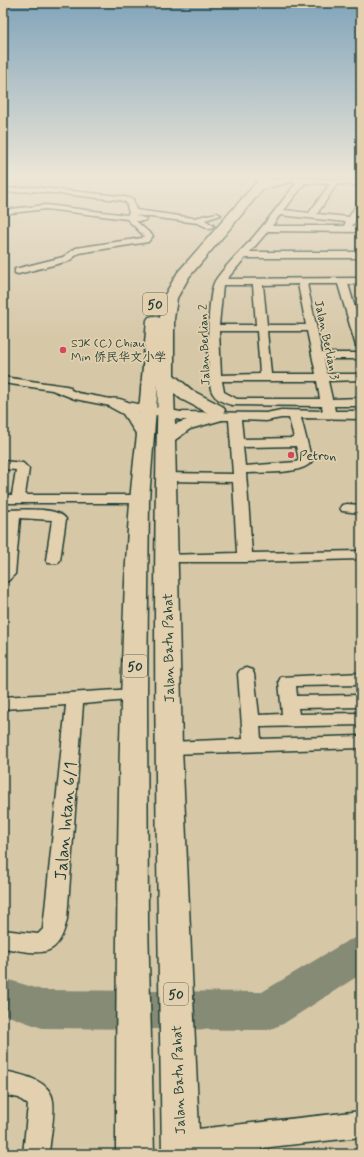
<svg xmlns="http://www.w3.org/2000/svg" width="364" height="1157" font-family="Mynerve,'LXGW WenKai TC',sans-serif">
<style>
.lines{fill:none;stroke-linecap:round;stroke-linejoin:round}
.river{fill:#868b74;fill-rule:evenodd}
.minor-casing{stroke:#1f3d34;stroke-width:3}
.highway-casing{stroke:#1f3d34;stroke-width:3}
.minor{fill:#e2d0ae;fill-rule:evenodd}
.highway{fill:#e2d0ae;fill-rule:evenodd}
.poi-dot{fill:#d1495b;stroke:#e2d0ae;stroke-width:1.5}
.labels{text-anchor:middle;stroke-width:3.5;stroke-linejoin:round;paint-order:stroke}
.far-street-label{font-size:12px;fill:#1f3d34;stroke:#e2d0ae}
.far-poi-label{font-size:12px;fill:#1f3d34;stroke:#e2d0ae;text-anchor:start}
.shield{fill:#e2d0ae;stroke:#5a6959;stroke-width:1}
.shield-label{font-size:13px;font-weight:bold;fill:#1f3d34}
.poi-label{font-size:14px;fill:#1f3d34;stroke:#e2d0ae;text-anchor:start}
.street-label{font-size:14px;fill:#1f3d34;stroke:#e2d0ae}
.near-street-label{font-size:17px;fill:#1f3d34;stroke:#e2d0ae}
</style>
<rect width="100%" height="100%" fill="#d6c7a7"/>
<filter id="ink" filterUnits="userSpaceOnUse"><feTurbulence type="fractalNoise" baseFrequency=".025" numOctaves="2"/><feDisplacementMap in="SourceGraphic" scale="8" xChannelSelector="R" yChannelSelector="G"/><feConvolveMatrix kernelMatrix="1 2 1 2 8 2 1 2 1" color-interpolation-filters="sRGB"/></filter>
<g filter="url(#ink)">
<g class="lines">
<path class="river" d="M361,936V974L283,1024L268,1030L42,1028L3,1014V978L42,990L262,992L347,941Z"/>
<defs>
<path id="minor" d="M309,177L308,178L361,181V185L337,184L317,214L349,217L358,202H361V211L352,226H361V232L268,231L250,252H361V258H245L227,279L361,278V284H348L361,328V349L356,346L338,284H307L322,353H361V359H324L327,374H361V380L328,381L332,399L361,398V406H334L335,411H361V419L301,418L312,461C303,475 262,472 246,473L252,553L361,551V559L245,562H161L159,559L161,556L166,555L237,553L233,482L165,481L158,477L165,473L233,474L229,420H181L75,399L52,390L3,383V377L66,386L70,387L71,390L78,393L181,412L266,413L281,410L323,411L322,406L232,405C224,403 216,400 212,392C206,378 207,294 215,281C224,267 238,254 249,242C266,223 281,202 297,182H293V178ZM305,183L330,184L309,213L284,210ZM280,215L346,222L344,226H272ZM298,284L306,325H267L263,285ZM223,285H253L256,325H219ZM219,331H257L260,374L221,375ZM267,331H307L316,374H271ZM222,381H317L320,399H237L224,392ZM281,418H289L294,438L243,439L241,420L266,421ZM296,446L299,460L296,462L245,466L243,447Z
M33,187L119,196L133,199L136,210L194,218L217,213L221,215L205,220L214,226L210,229L198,223L135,215L147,219L143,221H136L153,236L148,242L79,253L69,261L18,274L15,273V269L63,257L76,248L142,238L144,236L127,219L46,209L3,214V210L46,205L127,215L129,213L126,202L119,200L33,191L3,193V189Z
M3,461L23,463L29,469L25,495H139L144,496L146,499L144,502L139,503H3V495H12L16,470L3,469Z
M347,504L361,505V513L342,511L340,508L342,505Z
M3,510C19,510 57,506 66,519L60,560L58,563H48L46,560L52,520L20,518L15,574L8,581L3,582V552L7,518H3Z
M246,668L252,670L254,674L259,715L282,714L279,681L281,677L361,673V685L296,686L297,696L361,695V707L298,708L299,714L361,713V725L260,727L261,739L361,736V748L169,754L163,753L160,748L163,743L169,742L243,739L238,674L240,670Z
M134,689L140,691L143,695L140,699L83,704L67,919C58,962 38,953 3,948V930L38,934L43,929L66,705L3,709V697Z
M3,1071C20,1074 51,1080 53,1101C55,1114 50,1140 49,1154H23L28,1105L19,1098L3,1095Z
M361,1111V1137L261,1148L262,1154H236V1151L205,1154H173L171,1153L167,1144L171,1135L180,1131Z"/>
<path id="highway" d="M261,177H272L270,180L291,178L292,180L291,182L263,189L189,277L177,298L174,319V375L193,391L222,406L225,410L223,413L225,416L222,420L190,429L175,440L182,748L200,1154H162C158,897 151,640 158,384L149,499L147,695L148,923L154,1154H116C116,1017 117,879 120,742C123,639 124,537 137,435L123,414L110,407L107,403L110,399C121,397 133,403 139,412L147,320L149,317L154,316L160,318L163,298L178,272ZM174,393L181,399L208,413L175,424Z"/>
</defs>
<use href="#minor" class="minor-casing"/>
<use href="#highway" class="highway-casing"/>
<use href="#minor" class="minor"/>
<use href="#highway" class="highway"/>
</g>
</g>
<linearGradient id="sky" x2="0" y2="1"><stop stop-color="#81a4ba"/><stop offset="0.52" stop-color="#ede6d7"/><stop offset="1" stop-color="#ede6d7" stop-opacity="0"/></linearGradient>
<rect width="364" height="339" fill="url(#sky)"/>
<g class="poi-dot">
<circle cx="63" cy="350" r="4"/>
<circle cx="291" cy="455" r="4"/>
</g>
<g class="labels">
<g class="far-street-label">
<text transform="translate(327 340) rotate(78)" y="4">Jalan Berlian 3</text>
<text transform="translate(204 345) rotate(-92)" y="4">Jalan Berlian 2</text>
</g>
<g class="far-poi-label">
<text x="71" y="347">SJK (C) Chiau<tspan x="71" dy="14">Min 侨民华文小学</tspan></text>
</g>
<g class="shield">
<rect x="143" y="293" width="24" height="22" rx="3"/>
<rect x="123" y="655" width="24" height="22" rx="3"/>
<rect x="164" y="983" width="24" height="22" rx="3"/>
</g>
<g class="shield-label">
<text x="155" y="309">50</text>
<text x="135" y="671">50</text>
<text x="176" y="999">50</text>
</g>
<g class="poi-label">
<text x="299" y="460">Petron</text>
</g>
<g class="street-label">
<text transform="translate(168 648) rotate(-91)" y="5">Jalan Batu Pahat</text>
<text transform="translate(178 1080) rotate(-92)" y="5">Jalan Batu Pahat</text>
</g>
<g class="near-street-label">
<text transform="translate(65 821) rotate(-85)" y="6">Jalan Intan 6/1</text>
</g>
</g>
<rect width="364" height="1157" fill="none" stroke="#e2d0ae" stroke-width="16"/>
<rect x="8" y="8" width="348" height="1141" fill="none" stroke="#1f3d34" stroke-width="1.5" filter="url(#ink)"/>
</svg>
